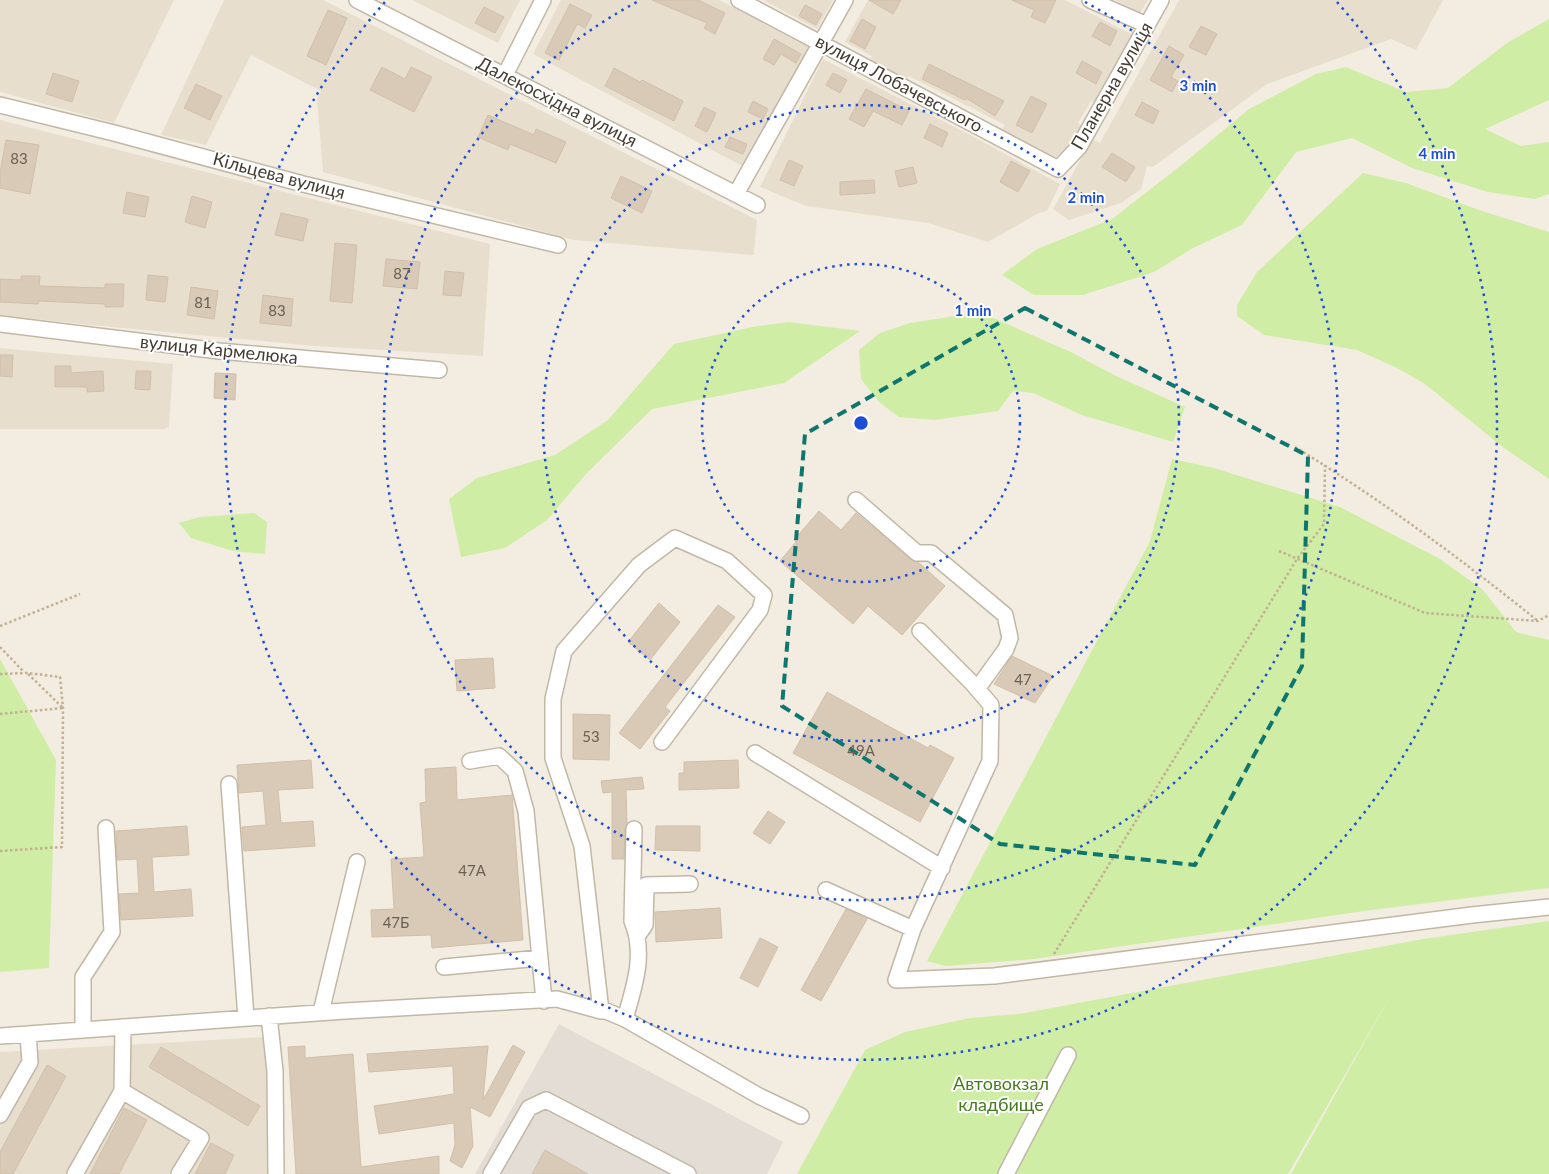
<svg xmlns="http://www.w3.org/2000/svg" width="1549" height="1174" font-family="Lato,sans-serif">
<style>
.residential{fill:#e8dece}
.industrial{fill:#e4ddd6}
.green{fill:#cfeda4}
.building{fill:#d9cab8;stroke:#d1bfa8}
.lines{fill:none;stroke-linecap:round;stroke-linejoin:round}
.minor-casing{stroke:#c1b7a6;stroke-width:18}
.path{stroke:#c3af92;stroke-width:2.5;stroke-dasharray:2.5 2.5;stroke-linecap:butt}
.minor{stroke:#fff;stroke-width:15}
.marked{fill:none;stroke:#0f766e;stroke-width:4;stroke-dasharray:10 6;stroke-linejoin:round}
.ring{fill:none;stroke:#1d4ed8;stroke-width:2.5;stroke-dasharray:2.5 5}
.labels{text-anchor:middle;stroke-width:4;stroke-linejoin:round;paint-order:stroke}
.number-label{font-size:15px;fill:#696053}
.street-label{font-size:18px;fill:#443c31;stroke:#fff}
.park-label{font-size:18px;fill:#467c1f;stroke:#fff}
.centre{fill:#1d4ed8;stroke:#fff;stroke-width:2.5}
.ring-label{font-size:15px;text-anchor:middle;font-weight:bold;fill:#1d4ed8;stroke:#fff;stroke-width:4;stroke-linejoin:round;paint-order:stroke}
</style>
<rect width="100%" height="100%" fill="#f3ede1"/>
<path class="residential" d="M0,0H174L114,123L0,92Z
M224,0H323L757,220L754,255L574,240L323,172L317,99L321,91L251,55L206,145L161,135Z
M412,0H520L498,43Z
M561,0H719L810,46L742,166L533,54Z
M763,0H833L817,29Z
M868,0H1065L1133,35L1096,103L1091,101L1078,123L1084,127L1068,152L1054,157L1002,130L1005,125L909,76L906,80L870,60L872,56L845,42Z
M1115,0H1148L1140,13Z
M1179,0H1443L1416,50L1391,39L1267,84L1153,167L1147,166L1141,189L1121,203L1069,220L1053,209L1092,139L1100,143Z
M823,59L974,137L1060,184L1047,211L1039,213L988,242L928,223L806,206L760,187Z
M0,120L490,244L483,356L314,346L91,325L0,315Z
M0,348L173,364L169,427L164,429H0Z
M266,1037L270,1174H0V1052Z"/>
<path class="industrial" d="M559,1024L783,1142L767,1174H475Z"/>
<path class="green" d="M1549,19V100L1485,129L1521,146L1549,142V194L1535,199L1488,192L1412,168L1352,138L1296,152L1242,225L1193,248L1154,272L1083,295H1034L1002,275L1037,249L1112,219L1184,163L1249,109L1316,74L1346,67L1406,92L1448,88L1507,43Z
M1363,173L1406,183L1479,210L1549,232V479L1504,448L1425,384L1395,367L1357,350L1264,335L1237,316V305L1257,272Z
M968,314L989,316L1073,353L1114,375L1185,407L1173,442L1082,415L1033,393L1013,391L998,411L934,420L899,417L880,403L861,379L859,350L880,333L910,323Z
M789,322L860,331L784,383L652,409L586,474L547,520L505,548L461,557L449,499L477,478L555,455L608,420L674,344L757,326Z
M1172,459L1214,468L1340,507L1440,559L1483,590L1516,632L1549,640V888L1364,911L1034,959L946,966L927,961L1150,541Z
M254,513L267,522L265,554L233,551L191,538L179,523L200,517Z
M0,659L56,760L49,968L0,972Z
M1549,921V1174H1291L1393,991L1288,1174H797L865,1050L905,1032L970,1018L1019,1014L1423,939Z"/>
<path class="building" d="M652,0H698L725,13L715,34L704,28L707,23Z
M869,0H901L893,14Z
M1012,0H1056L1045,23L1031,17L1034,10Z
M570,4L592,15L585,28L577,24L559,60L545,53Z
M805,5L822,14L816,25L799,16Z
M484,7L504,17L495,33L475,23Z
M328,10L347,18L326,65L307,56Z
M862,19L876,27L865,49L850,41Z
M1100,22L1117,31L1110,46L1092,36Z
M1201,26L1217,34L1206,55L1189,47Z
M774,39L801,54L796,63L781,54L774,65L763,59Z
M1169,46L1184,55L1171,77L1178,81L1172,92L1150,80Z
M1082,61L1102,72L1096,84L1076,73Z
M929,64L1004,101L995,116L966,98L965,100L922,79Z
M382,67L405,79L411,67L432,77L414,112L370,90Z
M614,68L640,82L642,80L683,101L674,121L605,86Z
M53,73L79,81L72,102L46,94Z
M833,73L847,80L840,93L826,85Z
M196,84L222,96L210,120L184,108Z
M866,89L909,111L902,125L873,111L864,127L849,119Z
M1031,96L1047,104L1032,133L1016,125Z
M753,101L768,109L763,119L748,112Z
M1142,102L1159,111L1153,124L1135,115Z
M704,107L716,113L707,132L695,126Z
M488,115L534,135L536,129L566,142L556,163L510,144L508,150L478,137Z
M930,124L948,133L942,147L924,138Z
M730,137L747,144L743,154L725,147Z
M6,140L39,145L30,194L0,188V173Z
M1112,153L1135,167L1126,182L1102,167Z
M789,160L803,166L794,186L780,180Z
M1011,161L1030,171L1018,192L1000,182Z
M913,167L917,183L899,187L895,171Z
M621,176L652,191L642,213L611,198Z
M874,180L875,193L840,195V182Z
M127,192L149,197L145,217L123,213Z
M192,196L212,202L205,228L185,222Z
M281,213L308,219L303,241L275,235Z
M335,243L357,245L352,303L330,301Z
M386,259L420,262L417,289L383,286Z
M445,271L464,273L461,296L443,295Z
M148,275L168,277L165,302L146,300Z
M21,276H40L39,286L105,288V284H124L123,307H105V304L39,301L38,304L0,302V279L21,280Z
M191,287L218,291L214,319L187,315Z
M263,295L293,299L291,326L260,323Z
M0,355H13L12,377L0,376Z
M55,366H71V373L103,371L104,391L87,392V387H55Z
M136,371H151L150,390L135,389Z
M215,373L236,374L235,400L214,398Z
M819,511L841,530L856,513L911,560L918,562L945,586L902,635L868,606L853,624L780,561L796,542L794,540Z
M659,603L680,622L650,660L628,642Z
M718,605L735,617L665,707L670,711L640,749L619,733Z
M1012,656L1053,676L1035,703L994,684Z
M493,658L495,688L457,691L455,660Z
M827,692L928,748L930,745L954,758L920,822L793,753Z
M573,714L610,715L609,760L573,759Z
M311,760L313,788L278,790L281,823L313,821L315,846L244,851L242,827L266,825L263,791L239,793L237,765Z
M738,760L739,788L679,790V773H684V762Z
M456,767L457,800L512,795L523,940L432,948L431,935L372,937L371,910L394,909L391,859L424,857L420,803L426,802L425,769Z
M642,777L644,789L626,790L627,824L625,829L624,859H612V792L603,793L601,781Z
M768,811L785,822L770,844L753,833Z
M187,826L189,855L152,857L154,892L191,889L193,916L121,920L119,894L139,893L137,859L117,860L116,831Z
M656,826H700V851L655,850Z
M720,908L722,938L656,942L655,912Z
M846,909L867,919L821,1001L801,990Z
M760,938L778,947L758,987L740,978Z
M513,1045L525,1052L490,1117L470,1107L473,1146L462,1168L450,1161L455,1145L454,1123L379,1134L374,1106L454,1094L453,1066L369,1072L367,1054L488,1046L483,1100Z
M305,1046V1058L353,1054L361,1167L439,1156V1174H296L288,1047Z
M161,1047L260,1106L248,1126L149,1067Z
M47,1065L66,1076L13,1174H0V1152Z
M124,1108L147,1120L119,1174H90Z
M211,1143L234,1155L225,1174H195Z
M545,1150L588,1174H532Z"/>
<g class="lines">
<defs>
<path id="minor" d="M357,0L757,205
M739,0L1058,169L1079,147L1161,0
M1090,0L1147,25
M505,75L543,0
M0,105L114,133L303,184L558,245
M736,194L845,0
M0,324L219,351L439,370
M856,500L917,553H931L1005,615L1010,638L1006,649L977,689
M920,631L973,684L991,705L990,761L913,929L896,980L994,976L1472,915L1549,907
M755,753L942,868
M470,761L499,756L515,771L526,811L544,1001
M229,784L246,1018
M826,890L913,929
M638,935L645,925L646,885L690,884
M444,967L540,958
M601,1011L582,846L553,758V699L564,651L639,565L675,538L727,561L764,595L760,610L662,742
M321,1012L357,862
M269,1016L275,1071L276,1174
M625,1019C634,987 646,954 632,921L634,829
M83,1030V977L112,932L106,828
M0,1036L345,1011L557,999L601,1011H606L625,1019L759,1096L801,1116
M122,1091L201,1138L179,1174
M0,1115L30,1062L28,1034
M75,1174L122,1091L123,1027
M491,1174L529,1108L546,1100L688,1174
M1006,1174L1068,1055"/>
</defs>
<use href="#minor" class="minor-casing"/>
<path class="path" d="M1295,447C1380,499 1461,559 1538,621
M1279,551L1425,613L1538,621L1549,615
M0,626L80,594
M0,647L24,672
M0,674L27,673L60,677L63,708L62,847L0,851
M28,674L62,707
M0,714L63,708
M1054,954L1297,559L1324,524L1325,465"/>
<use href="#minor" class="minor"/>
</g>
<path class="marked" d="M1025,308L1308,456L1302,666L1195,865L1000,844L782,706L805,434Z"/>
<g class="ring">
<circle cx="861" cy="423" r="159"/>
<circle cx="861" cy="423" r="318"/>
<path d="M1085 2A477 477 0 1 1 637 2"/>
<path d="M1337 2A636 636 0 1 1 385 2"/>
</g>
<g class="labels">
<g class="number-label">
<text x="19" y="164">83</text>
<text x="402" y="279">87</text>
<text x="203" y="308">81</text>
<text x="277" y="316">83</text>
<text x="1023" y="685">47</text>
<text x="591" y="742">53</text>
<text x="861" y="756">49А</text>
<text x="472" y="876">47А</text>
<text x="396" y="928">47Б</text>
</g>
<g class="street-label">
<text transform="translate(899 84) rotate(28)" y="6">вулиця Лобачевського</text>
<text transform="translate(1112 86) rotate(-60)" y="6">Планерна вулиця</text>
<text transform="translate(557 102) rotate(27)" y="6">Далекосхідна вулиця</text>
<text transform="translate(279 176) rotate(15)" y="6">Кільцева вулиця</text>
<text transform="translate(219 350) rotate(6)" y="6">вулиця Кармелюка</text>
</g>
<g class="park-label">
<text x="1001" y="1090">Автовокзал<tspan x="1001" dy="21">кладбище</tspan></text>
</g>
</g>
<circle cx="861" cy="423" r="8" class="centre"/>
<g class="ring-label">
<text x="1198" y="91">3 min</text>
<text x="1437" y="159">4 min</text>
<text x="1086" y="203">2 min</text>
<text x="973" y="316">1 min</text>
</g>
</svg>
